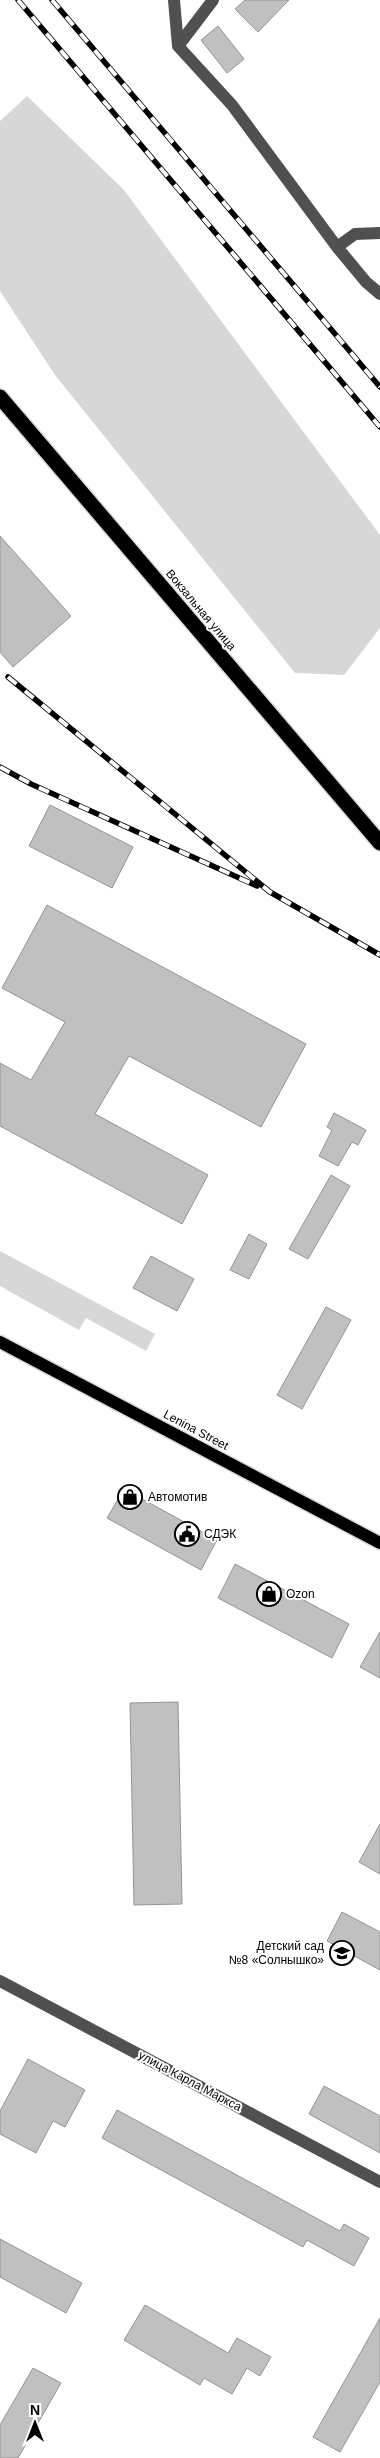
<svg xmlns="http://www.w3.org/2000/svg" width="380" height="2458" font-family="Helvetica,sans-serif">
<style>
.green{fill:#d7d7d7}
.building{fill:#c0c0c0;stroke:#949494}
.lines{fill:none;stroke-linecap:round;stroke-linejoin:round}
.major-casing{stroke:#dbdbdb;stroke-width:15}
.highway-casing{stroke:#dbdbdb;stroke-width:18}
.minor{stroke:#505050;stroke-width:12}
.major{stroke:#000;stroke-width:12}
.highway{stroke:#000;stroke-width:15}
.rail-casing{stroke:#000;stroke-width:5.5}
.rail{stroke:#fff;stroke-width:4;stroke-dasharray:11;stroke-linecap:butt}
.labels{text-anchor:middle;stroke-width:4;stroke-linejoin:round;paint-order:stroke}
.street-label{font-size:12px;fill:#000;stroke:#fff}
.poi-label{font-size:12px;fill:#000;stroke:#fff;text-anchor:start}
</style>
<rect width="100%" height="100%" fill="#fff"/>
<path class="green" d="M27,96L124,190L380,535V628L344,675L295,673L55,375L0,291V121Z
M0,1251L155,1334L146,1351L86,1318L79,1330L0,1286Z"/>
<path class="building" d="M245,0H289L258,32L235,9Z
M218,26L244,59L227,73L201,40Z
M0,536L71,616L13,667L0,652Z
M50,805L133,847L112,888L29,846Z
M47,905L306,1044L261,1127L129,1056L95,1114L208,1175L182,1224L0,1126V1063L31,1080L65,1022L2,988Z
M334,1113L366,1130L358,1145L352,1142L338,1166L319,1156L332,1130L327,1127Z
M331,1175L350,1186L308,1259L289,1249Z
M249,1234L267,1244L249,1279L230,1270Z
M151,1256L194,1279L177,1311L133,1288Z
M326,1307L351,1320L302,1409L277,1395Z
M124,1489L217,1540L201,1570L107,1518Z
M235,1564L349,1624L332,1658L218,1598Z
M380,1632V1678L360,1667Z
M178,1702L182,1904L134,1905L130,1703Z
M380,1824V1874L359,1862Z
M342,1912L380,1932V1970L327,1941Z
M28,2059L85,2090L65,2127L53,2121L36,2153L0,2134V2111Z
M324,2086L380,2116V2153L309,2114Z
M117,2110L340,2231L344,2224L369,2238L354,2266L307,2240L303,2247L102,2138Z
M0,2239L82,2283L66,2313L0,2277Z
M145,2305L228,2353L237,2338L271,2357L260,2376L247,2368L232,2394L204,2378L200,2385L124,2340Z
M380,2318V2382L340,2452L313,2437Z
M33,2368L61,2383L18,2458H0V2425Z"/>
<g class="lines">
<defs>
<path id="major" d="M0,1342L380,1543"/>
<path id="highway" d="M0,397L380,843"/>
</defs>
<use href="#major" class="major-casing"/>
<use href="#highway" class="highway-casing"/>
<path class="minor" d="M174,0L178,46L232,105L337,247L366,282L380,294
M178,46L213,0
M337,247L355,234L380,233
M0,1981L380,2182"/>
<use href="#major" class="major"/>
<use href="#highway" class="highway"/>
<defs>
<path id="rail" d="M18,0L380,427
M52,0L380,387
M8,677L270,892L380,955
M0,767L31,784L257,886"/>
</defs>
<use href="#rail" class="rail-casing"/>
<use href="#rail" class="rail"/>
</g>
<defs>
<symbol id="shop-ring" viewBox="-11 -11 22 22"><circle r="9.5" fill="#fff" stroke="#000" stroke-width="1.5"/><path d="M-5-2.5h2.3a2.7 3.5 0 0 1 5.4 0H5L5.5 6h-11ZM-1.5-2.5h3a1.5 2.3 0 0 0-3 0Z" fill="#000"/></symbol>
<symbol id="civic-ring" viewBox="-11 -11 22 22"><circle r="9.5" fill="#fff" stroke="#000" stroke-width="1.5"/><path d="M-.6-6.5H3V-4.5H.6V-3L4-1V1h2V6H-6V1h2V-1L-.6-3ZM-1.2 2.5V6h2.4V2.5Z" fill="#000"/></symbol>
<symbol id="school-ring" viewBox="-11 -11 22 22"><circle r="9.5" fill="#fff" stroke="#000" stroke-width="1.5"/><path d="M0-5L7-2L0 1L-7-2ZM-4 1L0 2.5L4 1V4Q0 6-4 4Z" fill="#000"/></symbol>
</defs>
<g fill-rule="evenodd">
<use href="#shop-ring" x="116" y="1483" width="28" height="28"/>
<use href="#civic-ring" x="173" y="1520" width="28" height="28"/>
<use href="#shop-ring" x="255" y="1580" width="28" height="28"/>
<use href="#school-ring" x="328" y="1939" width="28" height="28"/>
</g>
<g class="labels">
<g class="street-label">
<text transform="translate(201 610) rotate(50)" y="4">Вокзальная улица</text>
<text transform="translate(196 1430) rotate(28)" y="4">Lenina Street</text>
<text transform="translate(190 2081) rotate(28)" y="4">улица Карла Маркса</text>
</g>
<g class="poi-label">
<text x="148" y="1501">Автомотив</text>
<text x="204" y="1538">СДЭК</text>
<text x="286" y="1598">Ozon</text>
<text x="324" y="1950" text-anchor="end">Детский сад<tspan x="324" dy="14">№8 «Солнышко»</tspan></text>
</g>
</g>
<g transform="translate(35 2423)" stroke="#ffffff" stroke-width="4" paint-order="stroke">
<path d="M0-4L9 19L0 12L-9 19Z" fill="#000000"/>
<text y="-8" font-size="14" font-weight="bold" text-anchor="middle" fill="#000000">N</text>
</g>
</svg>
